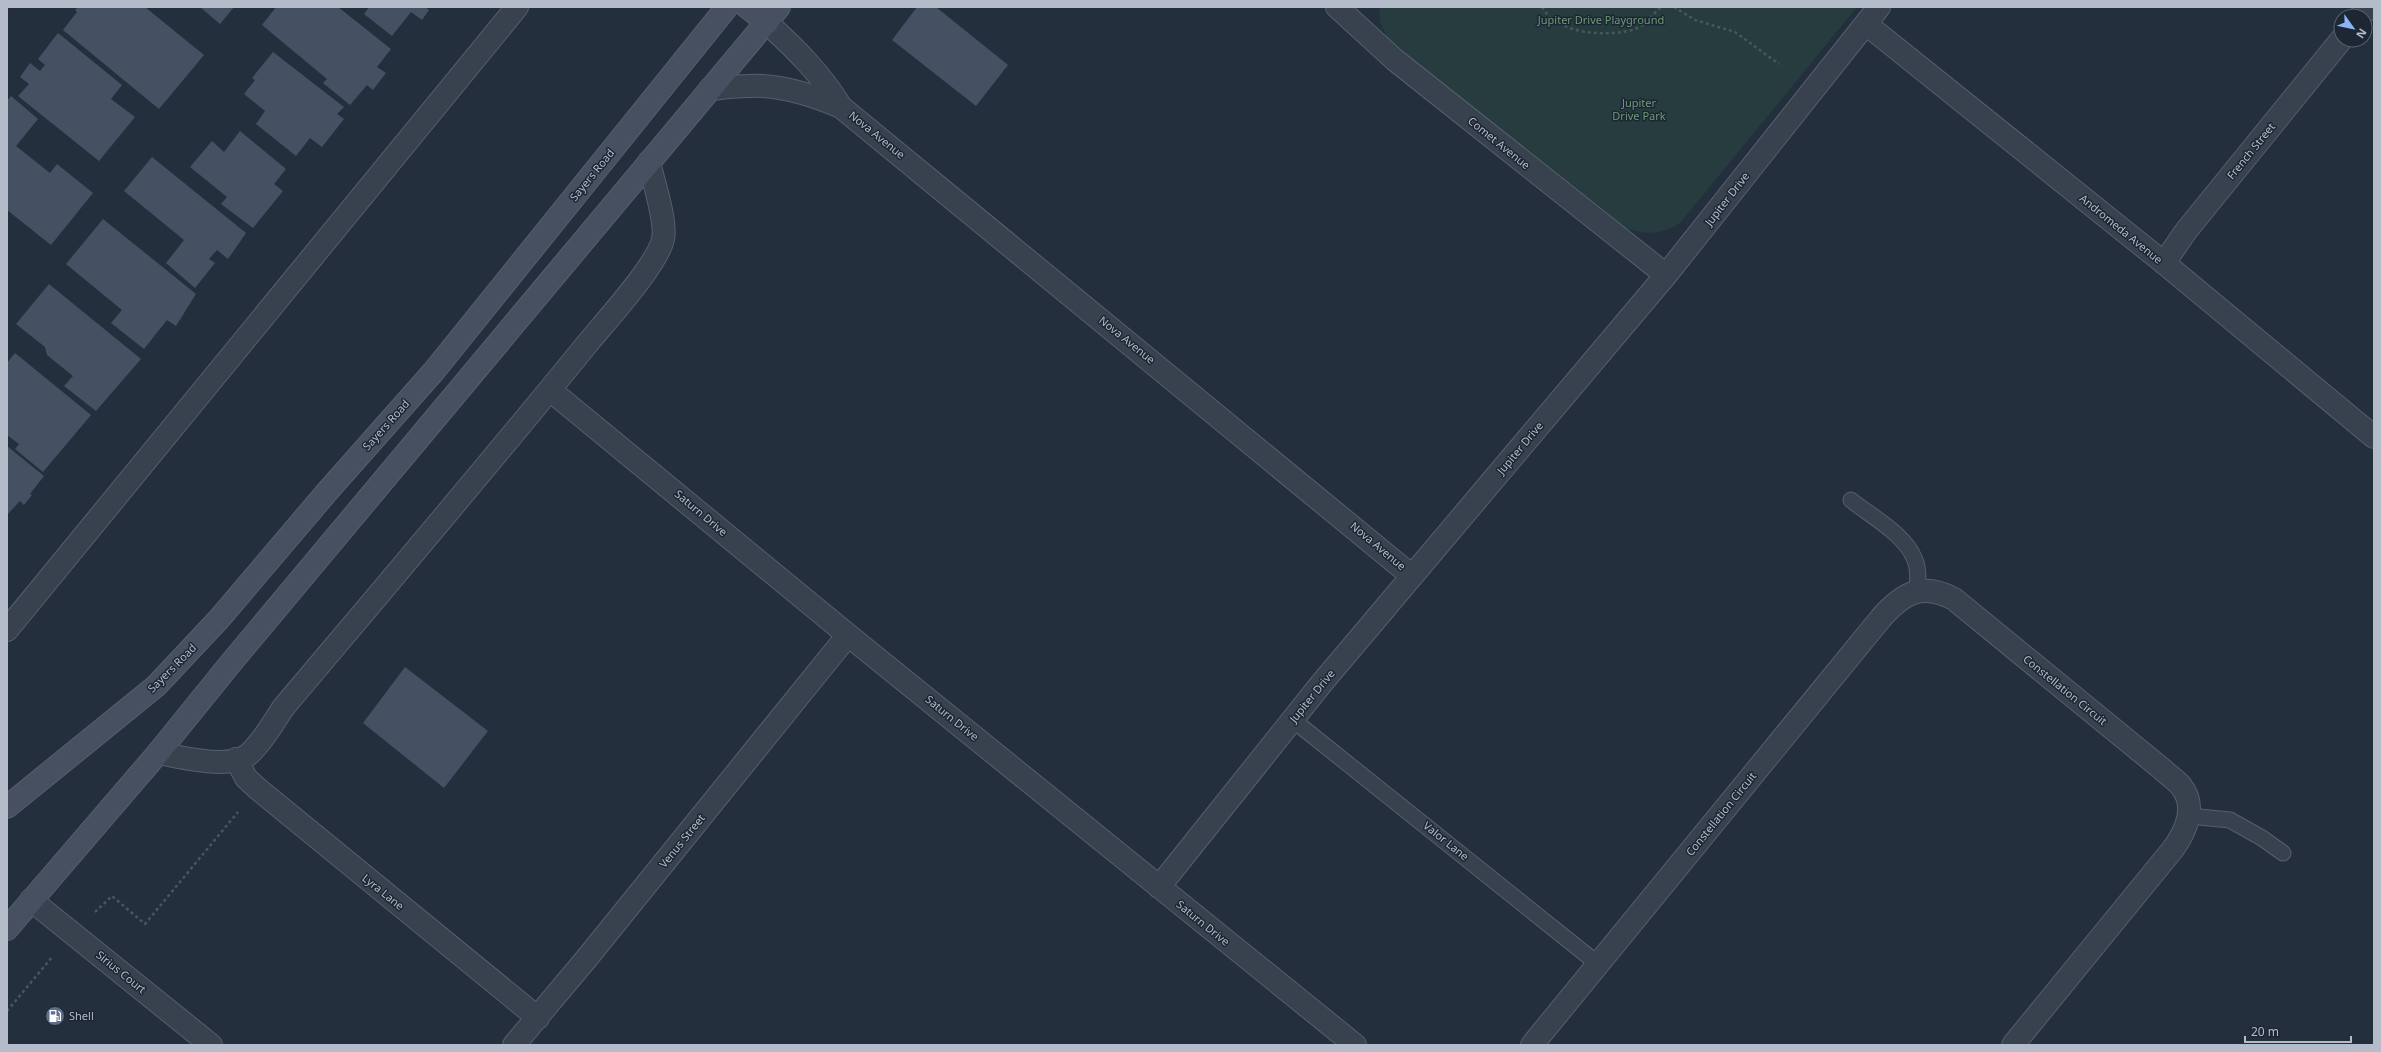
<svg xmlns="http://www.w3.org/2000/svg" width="2381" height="1052" font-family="'Noto Sans',sans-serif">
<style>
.green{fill:#263c3f}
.building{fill:#455162}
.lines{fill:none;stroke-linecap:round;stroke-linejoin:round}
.service-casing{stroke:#565f6c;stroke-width:17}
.minor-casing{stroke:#565f6c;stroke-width:24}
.secondary-casing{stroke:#565f6c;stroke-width:24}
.path{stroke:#44595c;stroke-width:2.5;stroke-dasharray:3 3;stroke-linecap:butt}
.service{stroke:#38414e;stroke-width:15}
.minor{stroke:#38414e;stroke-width:22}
.secondary{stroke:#465061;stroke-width:22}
.labels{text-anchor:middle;stroke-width:3;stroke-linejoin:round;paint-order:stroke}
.park-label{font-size:11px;fill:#6b9a76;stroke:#1d2633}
.street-label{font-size:11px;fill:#b4bcc9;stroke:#1d2633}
.poi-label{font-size:11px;fill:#b4bcc9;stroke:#1d2633;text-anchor:start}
</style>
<rect width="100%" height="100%" fill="#242f3e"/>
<path class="green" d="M1379,7H1857L1680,223C1659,236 1646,234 1623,228L1388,39L1380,22Z"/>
<path class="building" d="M78,7H145L204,55L159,109L63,30L77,12L75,10Z
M200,7H234L220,24Z
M276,7H338L391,49L377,67L386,73L373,90L367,85L350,105L323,83L327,79L262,25Z
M369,7H425L429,10L422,20L411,12L392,36L364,14Z
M917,7H936L1008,65L976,106L892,40Z
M58,33L122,85L111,99L135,117L99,161L18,96L29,84L20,77L30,63L40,71L45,65L38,59Z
M273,52L344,107L337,114L344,119L322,147L310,138L296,156L256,124L265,111L244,94L255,80L252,78Z
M11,96L38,119L16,146L50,173L57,164L93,193L51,245L7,210V101Z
M240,131L286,169L274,184L283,191L253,228L221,204L227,197L190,167L212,141L224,152Z
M152,157L246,233L228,259L217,250L209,259L215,263L195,288L166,263L184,240L124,191Z
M103,219L196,294L176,326L167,320L144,349L111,323L122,310L66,264Z
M49,284L141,359L96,411L64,386L73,376L47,355L45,347L16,324Z
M15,353L91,415L43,472L15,449L19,444L7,435V363Z
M7,446L44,476L30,494L32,495L24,505L20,501L7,515Z
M405,667L488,731L444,788L363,723Z"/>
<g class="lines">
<defs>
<path id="service" d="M1851,500C1872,517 1905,534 1915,560C1919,570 1918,581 1917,591
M1293,720L1598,964
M2189,816L2230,820L2262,838L2283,853"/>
<path id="minor" d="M1337,7L1395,60L1666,275
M2361,16L2368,7
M767,23C795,48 821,74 841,107
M1866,24L2164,263L2374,437
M710,89C722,88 735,86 747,86C778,84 813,95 841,107L1412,576
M2164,263L2186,231L2341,40
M550,390L848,635L1355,1045
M7,630L517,7
M158,753C182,757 232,771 250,753C264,740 273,723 283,708C385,587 487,467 587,344C605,322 658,264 663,239C667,222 653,180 649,162
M236,759L246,778L258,789L538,1018
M1159,887L1321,684L1666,275L1879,7
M31,900L211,1045
M514,1045L587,958L848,635
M1532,1045L1881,618C1903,593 1922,582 1954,599L2162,769C2168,775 2176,780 2181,786C2197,806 2186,831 2173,849L2013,1045"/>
<path id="secondary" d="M747,7L767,23
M7,807L156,686L219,619L326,493L434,371L727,7
M7,929L158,753L230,664L779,7"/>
</defs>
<use href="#service" class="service-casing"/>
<use href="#minor" class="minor-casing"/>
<use href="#secondary" class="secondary-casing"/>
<path class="path" d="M1542,7C1557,34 1607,38 1635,29C1644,26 1654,13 1661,7
M1674,7L1695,20L1735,32L1779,64
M95,912L112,896L145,924L238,812
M7,1011L53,956"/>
<use href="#service" class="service"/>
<use href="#minor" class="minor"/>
<use href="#secondary" class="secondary"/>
</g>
<defs>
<symbol id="fuel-disc" viewBox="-11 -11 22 22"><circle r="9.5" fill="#5c6f8a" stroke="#1d2633"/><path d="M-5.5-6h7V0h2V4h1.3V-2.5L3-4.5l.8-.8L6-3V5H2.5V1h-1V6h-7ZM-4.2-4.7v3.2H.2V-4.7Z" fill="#fff"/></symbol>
</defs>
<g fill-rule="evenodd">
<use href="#fuel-disc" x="44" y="1005" width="22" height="22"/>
</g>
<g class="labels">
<g class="park-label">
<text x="1601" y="24">Jupiter Drive Playground</text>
<text x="1639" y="107">Jupiter<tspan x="1639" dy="13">Drive Park</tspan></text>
</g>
<g class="street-label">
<text transform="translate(877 135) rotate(39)" y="4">Nova Avenue</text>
<text transform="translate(1499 143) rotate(39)" y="4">Comet Avenue</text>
<text transform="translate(2251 151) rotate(-51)" y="4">French Street</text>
<text transform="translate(592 175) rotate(-51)" y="4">Sayers Road</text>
<text transform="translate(1727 199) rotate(-52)" y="4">Jupiter Drive</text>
<text transform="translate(2121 229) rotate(39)" y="4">Andromeda Avenue</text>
<text transform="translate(1127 340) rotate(39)" y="4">Nova Avenue</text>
<text transform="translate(386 425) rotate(-48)" y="4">Sayers Road</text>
<text transform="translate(1520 448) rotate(-50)" y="4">Jupiter Drive</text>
<text transform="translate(701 513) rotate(40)" y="4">Saturn Drive</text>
<text transform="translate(1378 546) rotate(40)" y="4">Nova Avenue</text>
<text transform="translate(172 668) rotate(-45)" y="4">Sayers Road</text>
<text transform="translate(2065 690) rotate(39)" y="4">Constellation Circuit</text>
<text transform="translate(1312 696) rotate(-51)" y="4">Jupiter Drive</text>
<text transform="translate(952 718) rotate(39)" y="4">Saturn Drive</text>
<text transform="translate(1721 814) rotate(-51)" y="4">Constellation Circuit</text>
<text transform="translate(682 841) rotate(-51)" y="4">Venus Street</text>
<text transform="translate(1446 841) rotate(39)" y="4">Valor Lane</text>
<text transform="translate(383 892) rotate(39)" y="4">Lyra Lane</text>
<text transform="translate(1203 923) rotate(39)" y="4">Saturn Drive</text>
<text transform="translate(121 972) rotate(39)" y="4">Sirius Court</text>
</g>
<g class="poi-label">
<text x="69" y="1020">Shell</text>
</g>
</g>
<rect width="2381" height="1052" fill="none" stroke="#b4bcc9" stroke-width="16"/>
<g transform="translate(2353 28) rotate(123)"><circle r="19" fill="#1d2633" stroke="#59626f"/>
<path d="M0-3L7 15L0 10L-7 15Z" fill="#8ab4f8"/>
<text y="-6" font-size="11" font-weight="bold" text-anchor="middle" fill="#b4bcc9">N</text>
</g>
<path d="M2245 1036v6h106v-6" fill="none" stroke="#b4bcc9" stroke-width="2"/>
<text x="2251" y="1036" font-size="12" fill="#b4bcc9" stroke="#1d2633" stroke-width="3" paint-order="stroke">20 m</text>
</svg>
